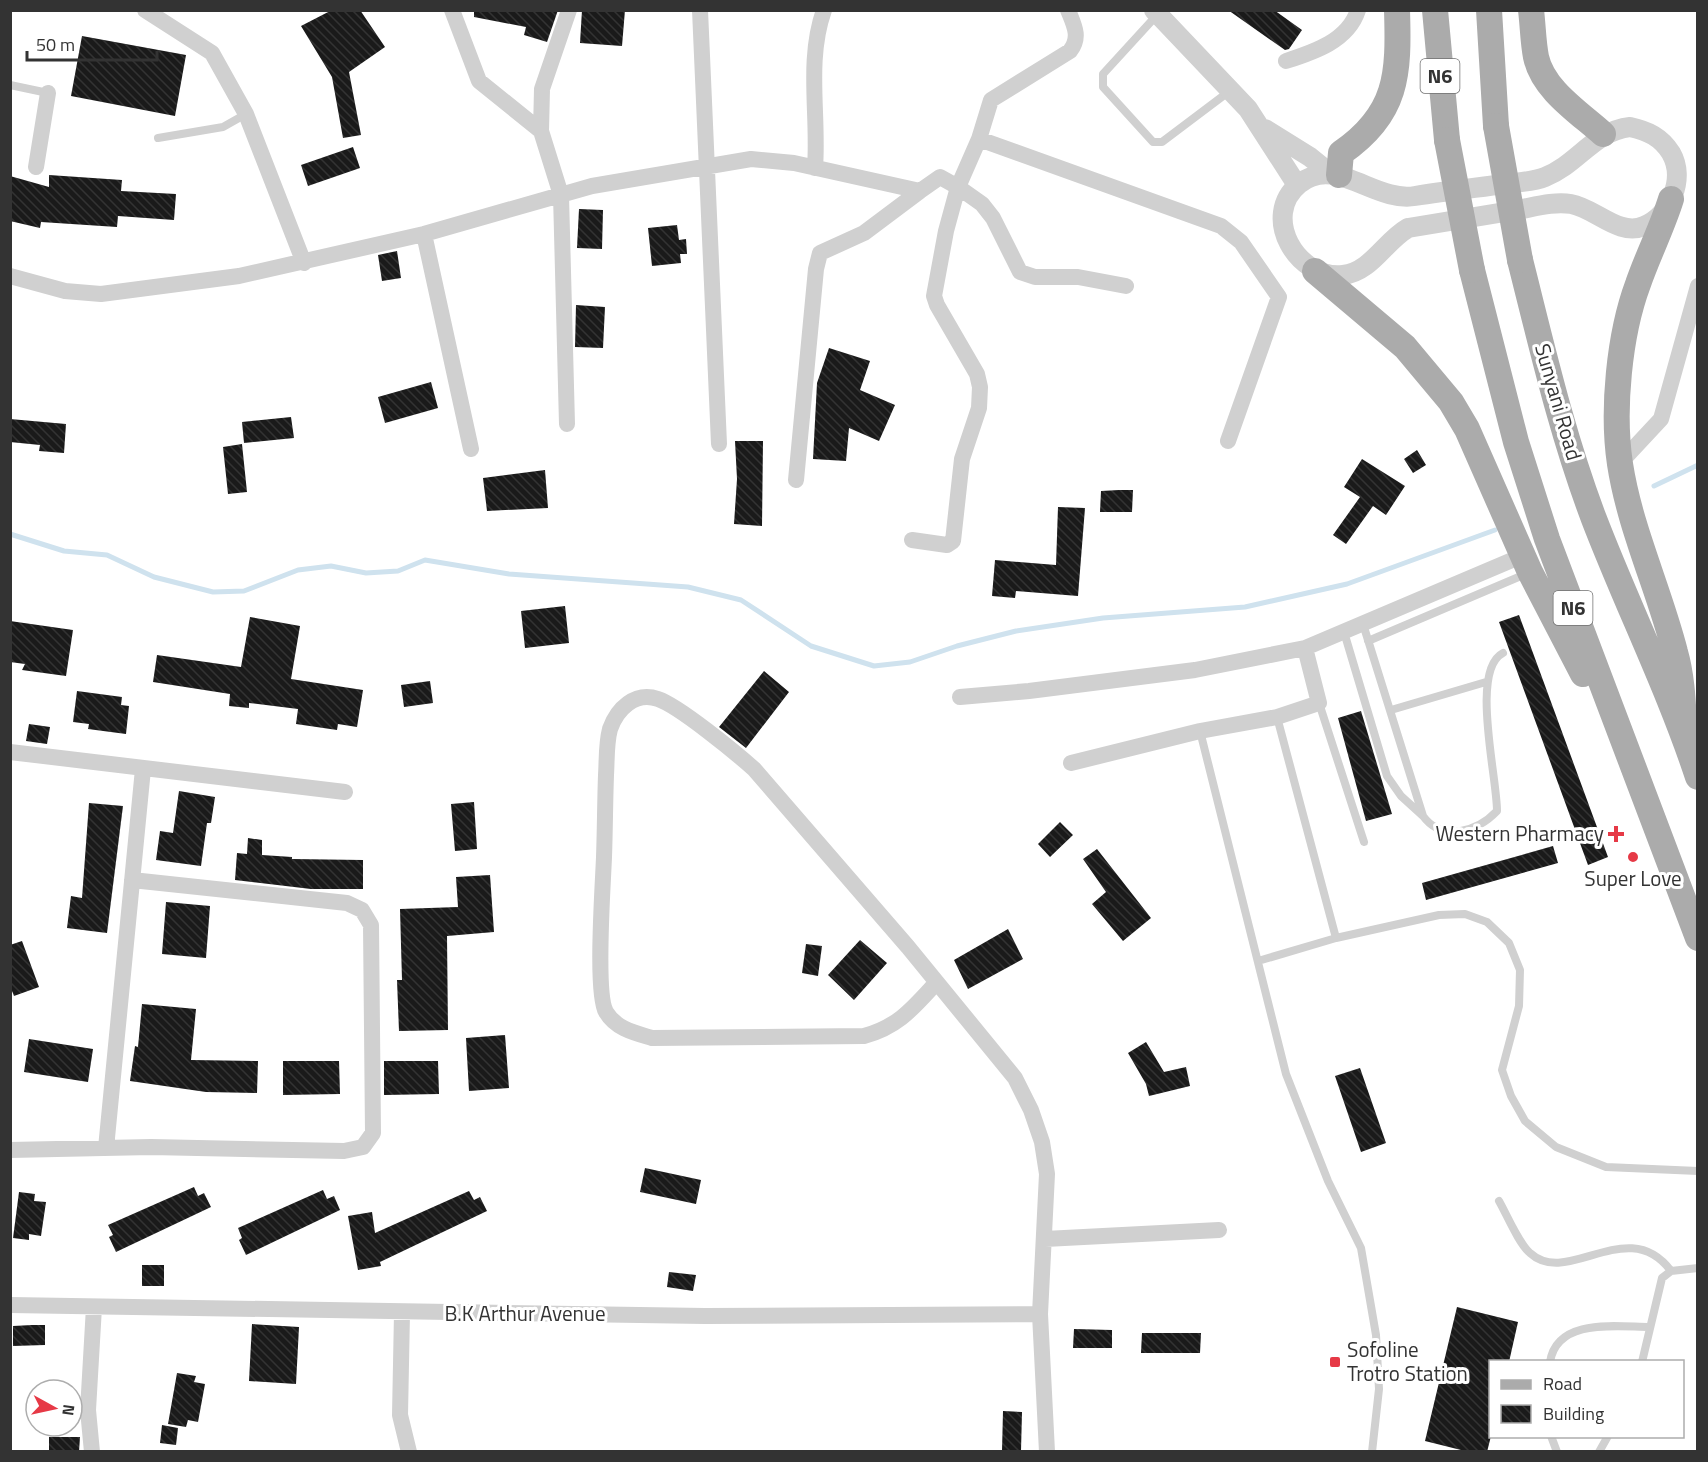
<svg xmlns="http://www.w3.org/2000/svg" width="1708" height="1462" font-family="'Titillium Web',sans-serif">
<style>
.lines{fill:none;stroke-linecap:round;stroke-linejoin:round}
.stream{stroke:#cfe2ee;stroke-width:5}
.building{fill:url(#building-back-hatch)}
.service{stroke:#d0d0d0;stroke-width:8}
.minor{stroke:#d0d0d0;stroke-width:16}
.tertiary{stroke:#d0d0d0;stroke-width:20}
.primary{stroke:#ababab;stroke-width:26}
.primary-bridge{stroke:#ababab;stroke-width:26}
.poi-dot{fill:#e63946;stroke:#fff;stroke-width:2}
.labels{text-anchor:middle;stroke-width:6;stroke-linejoin:round;paint-order:stroke}
.shield{fill:#fff;stroke:#707070;stroke-width:1.5}
.shield-label{font-size:20px;font-weight:bold;fill:#333}
.street-label{font-size:21px;fill:#333;stroke:#fff}
.poi-label{font-size:21px;fill:#333;stroke:#fff;text-anchor:end}
</style>
<defs>
<pattern id="building-back-hatch" width="6" height="6" patternUnits="userSpaceOnUse" patternTransform="scale(1.5)"><rect width="6" height="6" fill="#1a1a1a"/><path d="M-1 5l2 2M0 0l6 6M5-1l2 2" fill="none" stroke="#333"/></pattern>
</defs>
<rect width="100%" height="100%" fill="#fff"/>
<g class="lines">
<path class="stream" d="M1654,486L1698,465
M10,534L64,551L107,555L154,577L213,592L244,591L298,570L331,566L366,573L398,571L425,560L509,574L688,587L741,600L811,646L874,666L910,662L957,646L1016,631L1103,618L1245,607L1347,584L1495,530"/>
</g>
<path class="building" d="M332,10H360L385,47L349,72L361,135L343,138L332,77L301,26Z
M474,10H558L547,42L524,35L526,27L474,17Z
M582,10H625L622,46L580,43Z
M1228,10H1274L1302,30L1289,49L1285,50Z
M82,36L186,55L175,116L71,96Z
M353,147L360,168L308,186L301,165Z
M49,175L122,180L121,191L176,194L174,220L118,216L117,227L41,222L40,228L10,221V176L49,187Z
M579,209L603,210L602,249L577,248Z
M677,225L679,240L686,239L687,254H680L681,263L652,266L648,228Z
M397,251L401,278L382,281L378,255Z
M576,305L605,307L603,348L575,347Z
M829,348L870,361L860,390L895,405L879,441L849,428L846,461L813,459L817,383Z
M431,382L438,408L385,423L378,397Z
M291,417L294,438L244,443L242,422Z
M10,419L66,424L64,453L39,451L40,445L10,442Z
M735,441H763L762,526L734,524L737,479Z
M242,444L247,492L228,494L223,447Z
M1417,450L1426,465L1413,473L1404,459Z
M1362,459L1405,486L1386,515L1373,506L1346,544L1333,535L1360,497L1344,487Z
M545,470L548,508L487,511L483,478Z
M1119,490H1133L1132,512H1100L1101,491Z
M1058,507L1085,508L1078,596L1016,591L1015,598L992,596L995,560L1056,565Z
M565,606L569,643L525,648L521,611Z
M1519,615L1608,857L1588,865L1499,622Z
M250,617L300,626L291,679L363,690L357,727L338,724L337,730L296,724L298,709L249,703V708L229,706L230,694L153,682L157,655L241,667Z
M10,621L73,630L66,676L22,670L25,664L10,662Z
M764,671L789,692L746,748L719,727Z
M430,681L433,703L404,707L401,685Z
M77,691L122,697L121,705L129,706L126,734L88,729L89,724L73,722Z
M1361,711L1392,814L1366,821L1338,718Z
M29,724L50,727L47,744L26,741Z
M179,791L215,797L211,823H207L201,866L156,860L160,831L173,833Z
M474,802L477,849L455,851L451,804Z
M89,803L123,806L107,933L67,928L71,896L82,898Z
M1060,822L1073,835L1050,857L1038,844Z
M248,838L262,840V855L292,857V859L363,860V889H311L235,880L237,853L247,854Z
M1553,846L1558,863L1426,900L1422,883Z
M1097,849L1151,918L1123,941L1092,904L1106,892L1083,859Z
M490,875L494,932L447,936L448,1030L399,1031L397,980H402L400,909L458,907L456,877Z
M166,902L210,906L206,958L162,954Z
M1008,929L1023,959L968,989L954,960Z
M860,940L887,963L854,1000L828,975Z
M22,941L39,987L14,996L10,986V945Z
M806,944L822,946L818,976L802,973Z
M142,1004L196,1009L191,1060L258,1061L257,1093L206,1092L130,1081L135,1046L138,1047Z
M505,1035L509,1088L469,1091L466,1038Z
M29,1039L93,1049L88,1082L24,1072Z
M1146,1042L1164,1072L1186,1067L1190,1086L1149,1096L1146,1084L1128,1053Z
M283,1061H339L340,1094L283,1095Z
M384,1061H438L439,1094L384,1095Z
M1360,1068L1386,1143L1361,1152L1335,1076Z
M645,1168L701,1180L696,1204L640,1192Z
M194,1187L198,1196L204,1193L211,1207L116,1252L109,1237L113,1235L108,1225Z
M323,1190L327,1199L334,1196L340,1210L246,1255L239,1240L242,1238L238,1228Z
M469,1191L474,1200L480,1197L487,1211L380,1262L381,1266L358,1270L348,1216L372,1212L375,1233Z
M19,1192L35,1194L34,1201L46,1202L41,1236L29,1234V1240L13,1238Z
M142,1265H164V1286H142Z
M669,1272L696,1275L693,1291L667,1287Z
M1457,1307L1518,1322L1509,1362H1491V1436L1487,1452H1469L1425,1441Z
M252,1324L299,1327L296,1384L249,1381Z
M32,1325H45V1345L13,1346V1326Z
M1074,1329L1112,1330V1348H1073Z
M1142,1333H1201L1200,1353H1141Z
M177,1373L196,1376L194,1382L205,1384L198,1422L188,1420L186,1427L168,1424Z
M1003,1411L1022,1412L1021,1451H1002Z
M162,1425L178,1428L176,1445L160,1443Z
M49,1437H80L79,1452H49Z"/>
<g class="lines">
<path class="service" d="M1157,15L1103,74V87L1153,142H1162L1231,90
M10,85L48,93
M158,138L223,127L246,114
M1363,624L1423,816C1442,842 1477,832 1497,811C1497,776 1470,670 1503,653
M1344,632L1387,776L1401,796L1423,816
M1368,641L1528,573
M1319,703L1364,842
M1391,710L1486,682
M1277,717L1336,938
M1200,731L1286,1074L1328,1181L1361,1248L1376,1335L1379,1389L1372,1452
M1258,961L1336,938L1439,915L1465,914L1487,922L1509,943L1520,970L1519,1006L1502,1070L1511,1096L1525,1121L1556,1147L1606,1167L1698,1171
M1499,1201C1507,1215 1519,1244 1530,1253C1568,1288 1628,1213 1671,1271
M1550,1362C1557,1317 1618,1327 1650,1327
M1642,1362L1662,1278L1671,1271L1698,1268
M1551,1436L1557,1452
M1599,1452L1608,1436"/>
<path class="minor" d="M145,10L212,53L246,114L304,263
M452,10L479,81L541,131
M700,10L719,444
M1286,61C1314,52 1348,41 1358,10
M979,139L1221,226L1241,242L1279,297L1228,441
M36,167L48,93
M815,168C819,115 806,61 824,10
M424,234L471,449
M10,276L65,291L101,294L239,276L424,234L592,186L751,159L794,163L920,191L940,177L958,187L979,139L991,100L1070,51C1081,37 1074,25 1068,10
M567,424L561,195L541,131L542,89L569,10
M1620,463L1661,419L1698,286
M796,480L816,269L820,253L864,233L920,191
M912,540L947,545L953,541L962,459L979,408L980,387L977,374L937,305L934,296L946,231L958,187L982,204L993,218L1020,272L1035,277H1078L1126,286
M960,697L1029,691L1195,670L1305,648L1524,555
M10,752L345,792
M1071,763L1200,731L1277,717L1319,703L1305,648
M936,983C913,1008 898,1027 864,1036L652,1038C635,1033 616,1029 606,1012C595,993 603,885 604,857C605,830 605,802 606,775C607,760 606,744 610,729C617,709 635,691 658,699C679,706 736,753 754,769L908,947L1015,1078L1031,1110L1042,1142L1047,1174L1040,1314L1047,1452
M106,1148L143,769
M10,1150L151,1147L344,1151L363,1147L373,1133L371,925L362,910L347,903L132,880
M1045,1239L1219,1230
M10,1305L705,1316L1040,1314
M402,1313L400,1415L409,1452
M92,1452L88,1410L94,1307"/>
<path class="tertiary" d="M1154,10L1248,109L1297,185
M1630,127C1648,131 1661,137 1671,153C1686,179 1670,215 1644,226C1619,237 1595,208 1571,204C1554,201 1534,207 1517,210C1480,216 1444,222 1408,228C1385,241 1371,272 1343,275C1297,280 1260,216 1299,184C1335,154 1375,203 1415,196C1445,191 1475,188 1505,184C1518,182 1533,182 1545,177C1578,164 1594,131 1630,127Z
M1265,129L1310,157L1331,174"/>
<path class="primary" d="M1435,10L1447,140
M1489,10L1496,126
M1531,10C1533,26 1533,42 1536,57C1543,90 1580,113 1603,134
M1339,175L1341,153C1398,114 1399,74 1397,10
M1671,199C1662,228 1648,255 1638,284C1619,335 1612,411 1620,464C1630,529 1659,589 1675,652C1683,680 1683,710 1685,738
M1520,260C1542,347 1562,435 1594,519C1627,605 1669,689 1698,777
M1472,270L1516,442L1547,539L1698,938
M1315,271L1405,347L1451,402L1467,429L1530,572L1583,674"/>
<path class="primary-bridge" d="M1496,126L1520,260
M1447,140L1472,270"/>
</g>
<g class="poi-dot">
<path d="M1613 825h6v6h6v6h-6v6h-6v-6h-6v-6h6z"/>
<circle cx="1633" cy="857" r="6"/>
<rect x="1329" y="1356" width="12" height="12" rx="3"/>
</g>
<g class="labels">
<g class="shield">
<rect x="1420.5" y="59" width="39" height="34" rx="4.5"/>
<rect x="1553.5" y="591" width="39" height="34" rx="4.5"/>
</g>
<g class="shield-label">
<text x="1440" y="83">N6</text>
<text x="1573" y="615">N6</text>
</g>
<g class="street-label">
<text transform="translate(1558 402) rotate(74)" y="7">Sunyani Road</text>
<text x="525" y="1321">B.K Arthur Avenue</text>
</g>
<g class="poi-label">
<text x="1604" y="841">Western Pharmacy</text>
<text x="1633" y="886" text-anchor="middle">Super Love</text>
<text x="1347" y="1357" text-anchor="start">Sofoline<tspan x="1347" dy="24">Trotro Station</tspan></text>
</g>
</g>
<rect width="1708" height="1462" fill="none" stroke="#333333" stroke-width="24"/>
<rect x="1489" y="1360" width="195" height="78" fill="#ffffff" stroke="#adadad" stroke-width="1.5"/>
<rect x="1501" y="1380" width="30" height="9" fill="#ababab" stroke="#adadad" stroke-width="1.5"/>
<text x="1543" y="1390" font-size="18" fill="#333333">Road</text>
<rect x="1501" y="1405" width="30" height="18" fill="url(#building-back-hatch)" stroke="#adadad" stroke-width="1.5"/>
<text x="1543" y="1420" font-size="18" fill="#333333">Building</text>
<g transform="translate(54 1408) rotate(98)"><circle r="28" fill="#ffffff" stroke="#adadad" stroke-width="1.5"/>
<path d="M0-4.5L10 22L0 15L-10 22Z" fill="#e63946"/>
<text y="-9" font-size="16" font-weight="bold" text-anchor="middle" fill="#333333">N</text>
</g>
<path d="M27 51v9h130v-9" fill="none" stroke="#333333" stroke-width="3"/>
<text x="36" y="51" font-size="18" fill="#333333" stroke="#ffffff" stroke-width="4.5" paint-order="stroke">50 m</text>
</svg>
